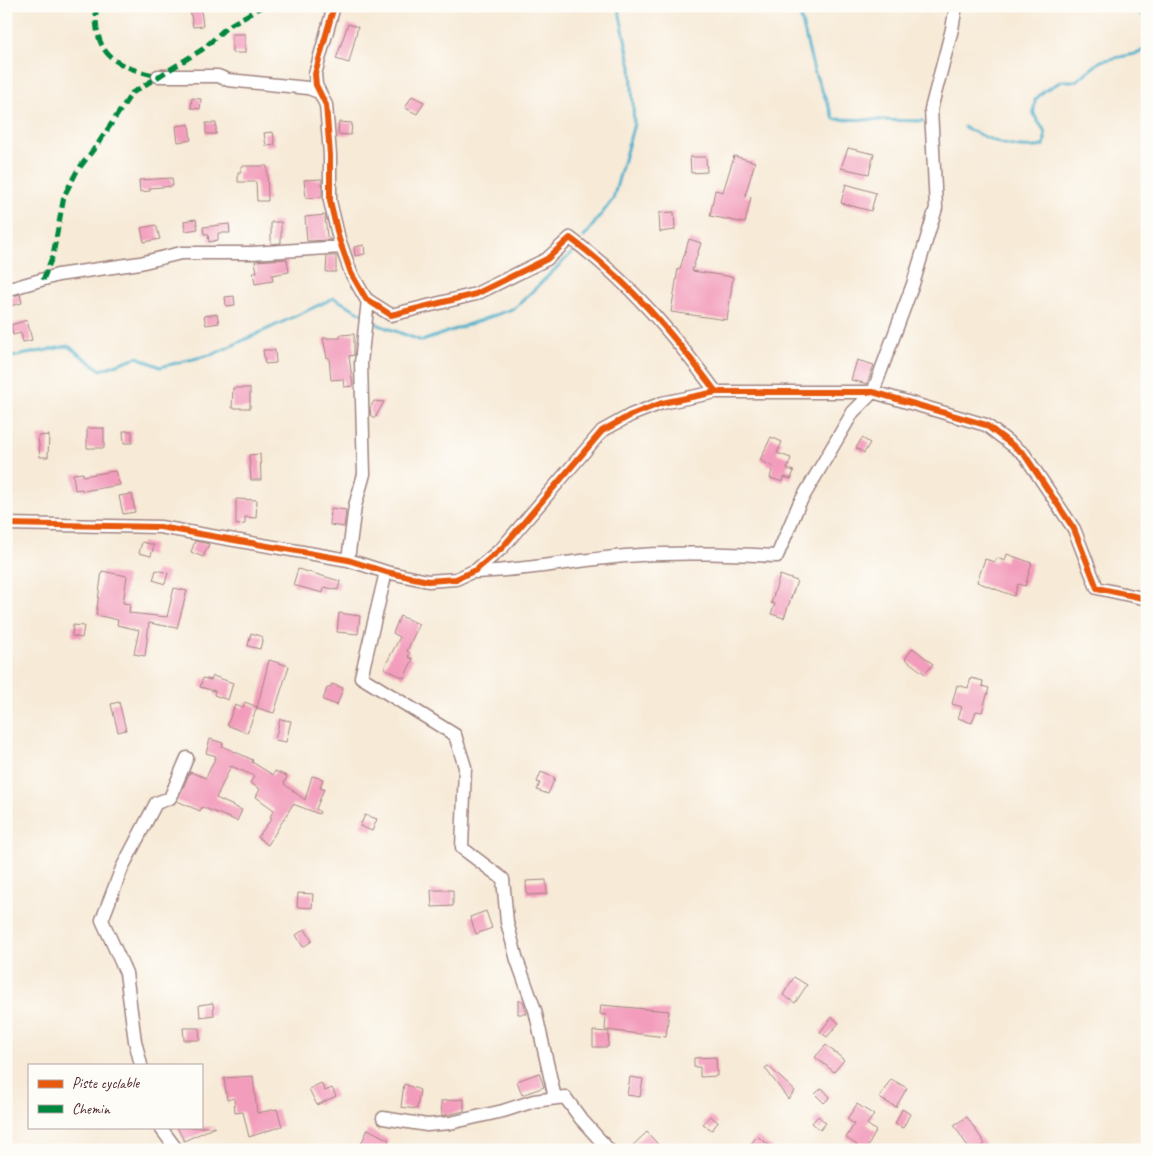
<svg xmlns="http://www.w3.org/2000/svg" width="1153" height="1156" font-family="Caveat,sans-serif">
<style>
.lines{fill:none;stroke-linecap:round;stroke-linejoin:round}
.stream{stroke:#4bafca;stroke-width:3}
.building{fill:#f39dbc}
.street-casing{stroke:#a08481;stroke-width:15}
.street{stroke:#fff;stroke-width:12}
.quiet{stroke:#00873e;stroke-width:5;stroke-dasharray:10 5;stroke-linecap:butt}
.cycleway-casing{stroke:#fdfcf7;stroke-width:9}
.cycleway{stroke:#e8590c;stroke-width:6}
</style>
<rect width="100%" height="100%" fill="#fdfcf7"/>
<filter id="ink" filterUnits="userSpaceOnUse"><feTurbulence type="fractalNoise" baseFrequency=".02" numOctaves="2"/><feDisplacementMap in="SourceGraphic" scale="10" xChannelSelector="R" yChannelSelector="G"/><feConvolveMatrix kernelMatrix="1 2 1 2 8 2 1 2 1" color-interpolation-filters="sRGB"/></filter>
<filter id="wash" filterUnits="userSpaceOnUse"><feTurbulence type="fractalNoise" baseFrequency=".0096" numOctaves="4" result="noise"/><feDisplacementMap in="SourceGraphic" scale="20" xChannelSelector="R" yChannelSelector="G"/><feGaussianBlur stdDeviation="1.12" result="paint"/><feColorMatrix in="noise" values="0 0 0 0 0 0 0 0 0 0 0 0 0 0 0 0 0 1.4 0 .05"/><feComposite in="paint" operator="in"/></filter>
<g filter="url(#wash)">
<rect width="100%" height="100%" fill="#f7ead7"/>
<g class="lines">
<path class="stream" d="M798,6L814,71L834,119L923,121
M1135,6L1147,20
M964,127C992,141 1012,151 1044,146C1048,125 1039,128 1034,114C1033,110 1035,104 1035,100L1044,91L1062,81H1076L1101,61L1139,53L1147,47
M584,237L613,199L634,124L631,67L618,6
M369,318L379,325L422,341L515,308L577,248
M6,358L68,346L101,370L137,357L160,367L214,354L334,298L363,314"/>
</g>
<g id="blocks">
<path class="building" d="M201,9L203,26L193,27L190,10Z
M348,24L358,27L349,63L336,59Z
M232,34H245V53H232Z
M412,96L424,102L417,114L405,108Z
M192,98L201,99L200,109L191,108Z
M339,122L352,123L351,135L338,134Z
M206,123H216V134H206Z
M189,124L191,140L178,142L176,126Z
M273,132L275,145L266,146L264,133Z
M848,148L874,154L869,174L841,168Z
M734,156L755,162L745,196L751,197L745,223L710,216L715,190L723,192Z
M690,157H706L707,172L691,173Z
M241,166H267L268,201H257L256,182H238V172H241Z
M172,178L173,186L150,188V191L140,192L139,180Z
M322,179V197L306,198L304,180Z
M846,184L876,193L871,211L841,203Z
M674,212L675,230L660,232L659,213Z
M325,215L327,237L331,240L307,241L305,217Z
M196,219L198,229L185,231L184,221Z
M271,222H281V243L271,244Z
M229,224L230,233H218V240L209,242L208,234H204L203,227Z
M156,225L160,239L144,242L141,228Z
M689,239L701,243L692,271L733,277L727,320L671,312L678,269H680Z
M364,245L365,254L355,256L354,247Z
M327,256H336V272H326Z
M287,259L289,272L272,275L273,281L255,284L253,272H257L255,261Z
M20,294L22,303L6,307V298Z
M234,296L235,305L226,306L225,297Z
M217,314L219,323L206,325L204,316Z
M27,320L32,340L23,342L21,333L13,335L11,325Z
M354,334V355L349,356L353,386L344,387L343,379L331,380L329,357L327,358L323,338H340V335Z
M263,350H275L276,363L265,364Z
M857,360L874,365L867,384L851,380Z
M233,388H250V408H232Z
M374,401L384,402L375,418L371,416L370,408Z
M87,428H104V448H87Z
M123,431H132V443H124Z
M49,435L48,457H40L38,436Z
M771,437L782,442L777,453L791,458L787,469L794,471L791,479L784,477L783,482L770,478L773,467L760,460Z
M862,438L870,443L864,453L856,448Z
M260,454L261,480H251L249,455Z
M115,471L120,485L83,491L82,489L75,490L73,474L83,473V476Z
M132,494L135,512L123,514L119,496Z
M236,499L257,500L256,518L245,517V524L236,525Z
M331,508L346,510L344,527L330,525Z
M195,541L209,544L203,557L191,552Z
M142,542L154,545L151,556L139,553Z
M1007,554L1032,563L1025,586L1018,584L1014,596L977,582L985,559L995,562L997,558L1005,561Z
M298,569L340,581L338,590L324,587L323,593L293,585Z
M156,570L168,573L165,584L153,580Z
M102,571L127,576L123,603L130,604L129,613L167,617L174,588L187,591L177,628L149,623L145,656L134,654L139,630L117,625L118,620L96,615Z
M780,575L797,581L784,618L771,614L775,604L771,603Z
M339,613L360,616L358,634L337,632Z
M400,616L419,624L407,651L410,653L408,657L413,659L404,678L384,668L400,637L393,633Z
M73,625L84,626L82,638L72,636Z
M251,633L263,637L260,649L248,646Z
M913,648L933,664L925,674L905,659Z
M269,660L289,666L274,713L257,708Z
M213,676L233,683L228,700L214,695L215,691L200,687L203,678L211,680Z
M971,678L983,681L982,686L989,688L982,712L976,711L972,723L958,718L962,707L952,704L957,685L968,688Z
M332,684L343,688L337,705L323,700L327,688H330Z
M119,702L126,730L118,732L111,704Z
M245,702L257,707L247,733L227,725L235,705L243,708Z
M280,719L291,721L286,742L275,740Z
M210,739L223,743L222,746L253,760L252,762L273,775L275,771L287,776L284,784L305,800L312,776L323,779L320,788L324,789L316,809L320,812L319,814L293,804L268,845L258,837L272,818L270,817L274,810L256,797L260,789L250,783L254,776L231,766L216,798L242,810L237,821L202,807L200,811L177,801L190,772L206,778L216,756L206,753Z
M541,772L555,778L548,794L537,790L540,783L537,782Z
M365,815L377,819L372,831L360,826Z
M546,880L547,894L527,895L526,881Z
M431,890H453V906L432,907Z
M298,893L313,894L312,908L297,907Z
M486,911L492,928L476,934L470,917Z
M305,929L312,941L303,947L296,935Z
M794,977L807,985L795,1003L783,995Z
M518,1001H523L527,1014H518Z
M213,1003L214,1015L200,1017L199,1005Z
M601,1005L669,1011L666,1037L605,1030L606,1015L600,1014Z
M832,1017L839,1023L827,1037L820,1032Z
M183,1028H199L200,1040H184Z
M593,1031L609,1032L608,1047H593Z
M826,1045L844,1060L834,1072L815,1057Z
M716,1057L717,1076L700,1077V1067H694V1058Z
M768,1066L795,1091L788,1099L765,1068Z
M539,1073L544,1087L522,1095L517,1081Z
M253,1076L257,1113L277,1109L282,1126L249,1137L243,1112L235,1113L234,1098L227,1100L224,1078Z
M630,1077L643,1079L640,1097L627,1095Z
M891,1079L907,1088L896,1107L879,1098Z
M321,1083L325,1091L332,1088L336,1096L317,1105L309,1089Z
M404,1084L420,1090L417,1109L401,1107Z
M822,1088L830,1097L824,1103L815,1094Z
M464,1099V1111L442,1116L441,1101Z
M857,1104L874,1115L867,1124L876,1131L866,1150H854L857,1145L846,1138L854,1124L847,1119Z
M902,1109L910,1114L903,1128L895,1124Z
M710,1116L718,1122L712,1130L703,1124Z
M818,1116L826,1123L820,1130L812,1123Z
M967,1117L985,1144L976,1150H970L954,1125Z
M177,1127H215L184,1141Z
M368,1129L389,1140L384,1150H358Z
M647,1132L663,1150H628Z
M757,1136L776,1150H746Z"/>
</g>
</g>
<g filter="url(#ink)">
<use href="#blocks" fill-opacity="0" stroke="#a08481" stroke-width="1"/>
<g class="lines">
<defs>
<path id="street" d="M334,6L315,74L316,85L326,105L330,155V201L339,239L351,273L366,299L391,315L476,294L547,259L570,238C630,282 672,333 716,392
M158,76H218L228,80L308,88L319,92
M6,290L58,275L140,263L181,253H252L342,247
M6,524L160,527L348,560L386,572L428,581L456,579L476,570L502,548L602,431L631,415L662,403L716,392H873L986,425L1024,454L1074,529L1097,588L1147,599
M348,560L355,506L364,474L361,363L368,300
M386,572L361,677L455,735L465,767L462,848L503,879L507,922L517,960L535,1010L555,1098
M472,572C528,571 584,558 640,555C686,552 731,554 777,556L799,504L853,412L873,392L913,284L936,208L931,109L952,29L956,6
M141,1065L135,1041L126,973L102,920L122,868L156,803L170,798L187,758
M383,1118L427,1125L450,1123L503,1111L534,1101L565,1097L581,1119L609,1150
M160,1127L177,1150"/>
</defs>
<use href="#street" class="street-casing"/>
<use href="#street" class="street"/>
<path class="quiet" d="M96,6C94,55 113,66 158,76
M43,280L53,255L64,196L77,171L97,145L132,93L203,49L228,26L263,6"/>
<defs>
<path id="cycleway" d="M334,6L315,74L316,85L326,105L330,155V201L339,239L351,273L366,299L391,315L476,294L547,259L570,238C630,282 672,333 716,392
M6,524L160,527L348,560L386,572L428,581L456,579L476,570L502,548L602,431L631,415L662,403L716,392H873L986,425L1024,454L1074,529L1097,588L1147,599"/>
</defs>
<use href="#cycleway" class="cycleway-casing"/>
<use href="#cycleway" class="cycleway"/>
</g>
</g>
<rect width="1153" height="1156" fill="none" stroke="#fdfcf7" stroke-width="25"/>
<rect x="28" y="1064" width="175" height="65" fill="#fdfcf7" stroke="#b5a4a5"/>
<rect x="38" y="1080" width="25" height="8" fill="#e8590c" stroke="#b5a4a5"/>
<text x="72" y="1088" font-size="15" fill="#4a1f2b">Piste cyclable</text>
<rect x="38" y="1105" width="25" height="8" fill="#00873e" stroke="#b5a4a5"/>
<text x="72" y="1114" font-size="15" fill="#4a1f2b">Chemin</text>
</svg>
